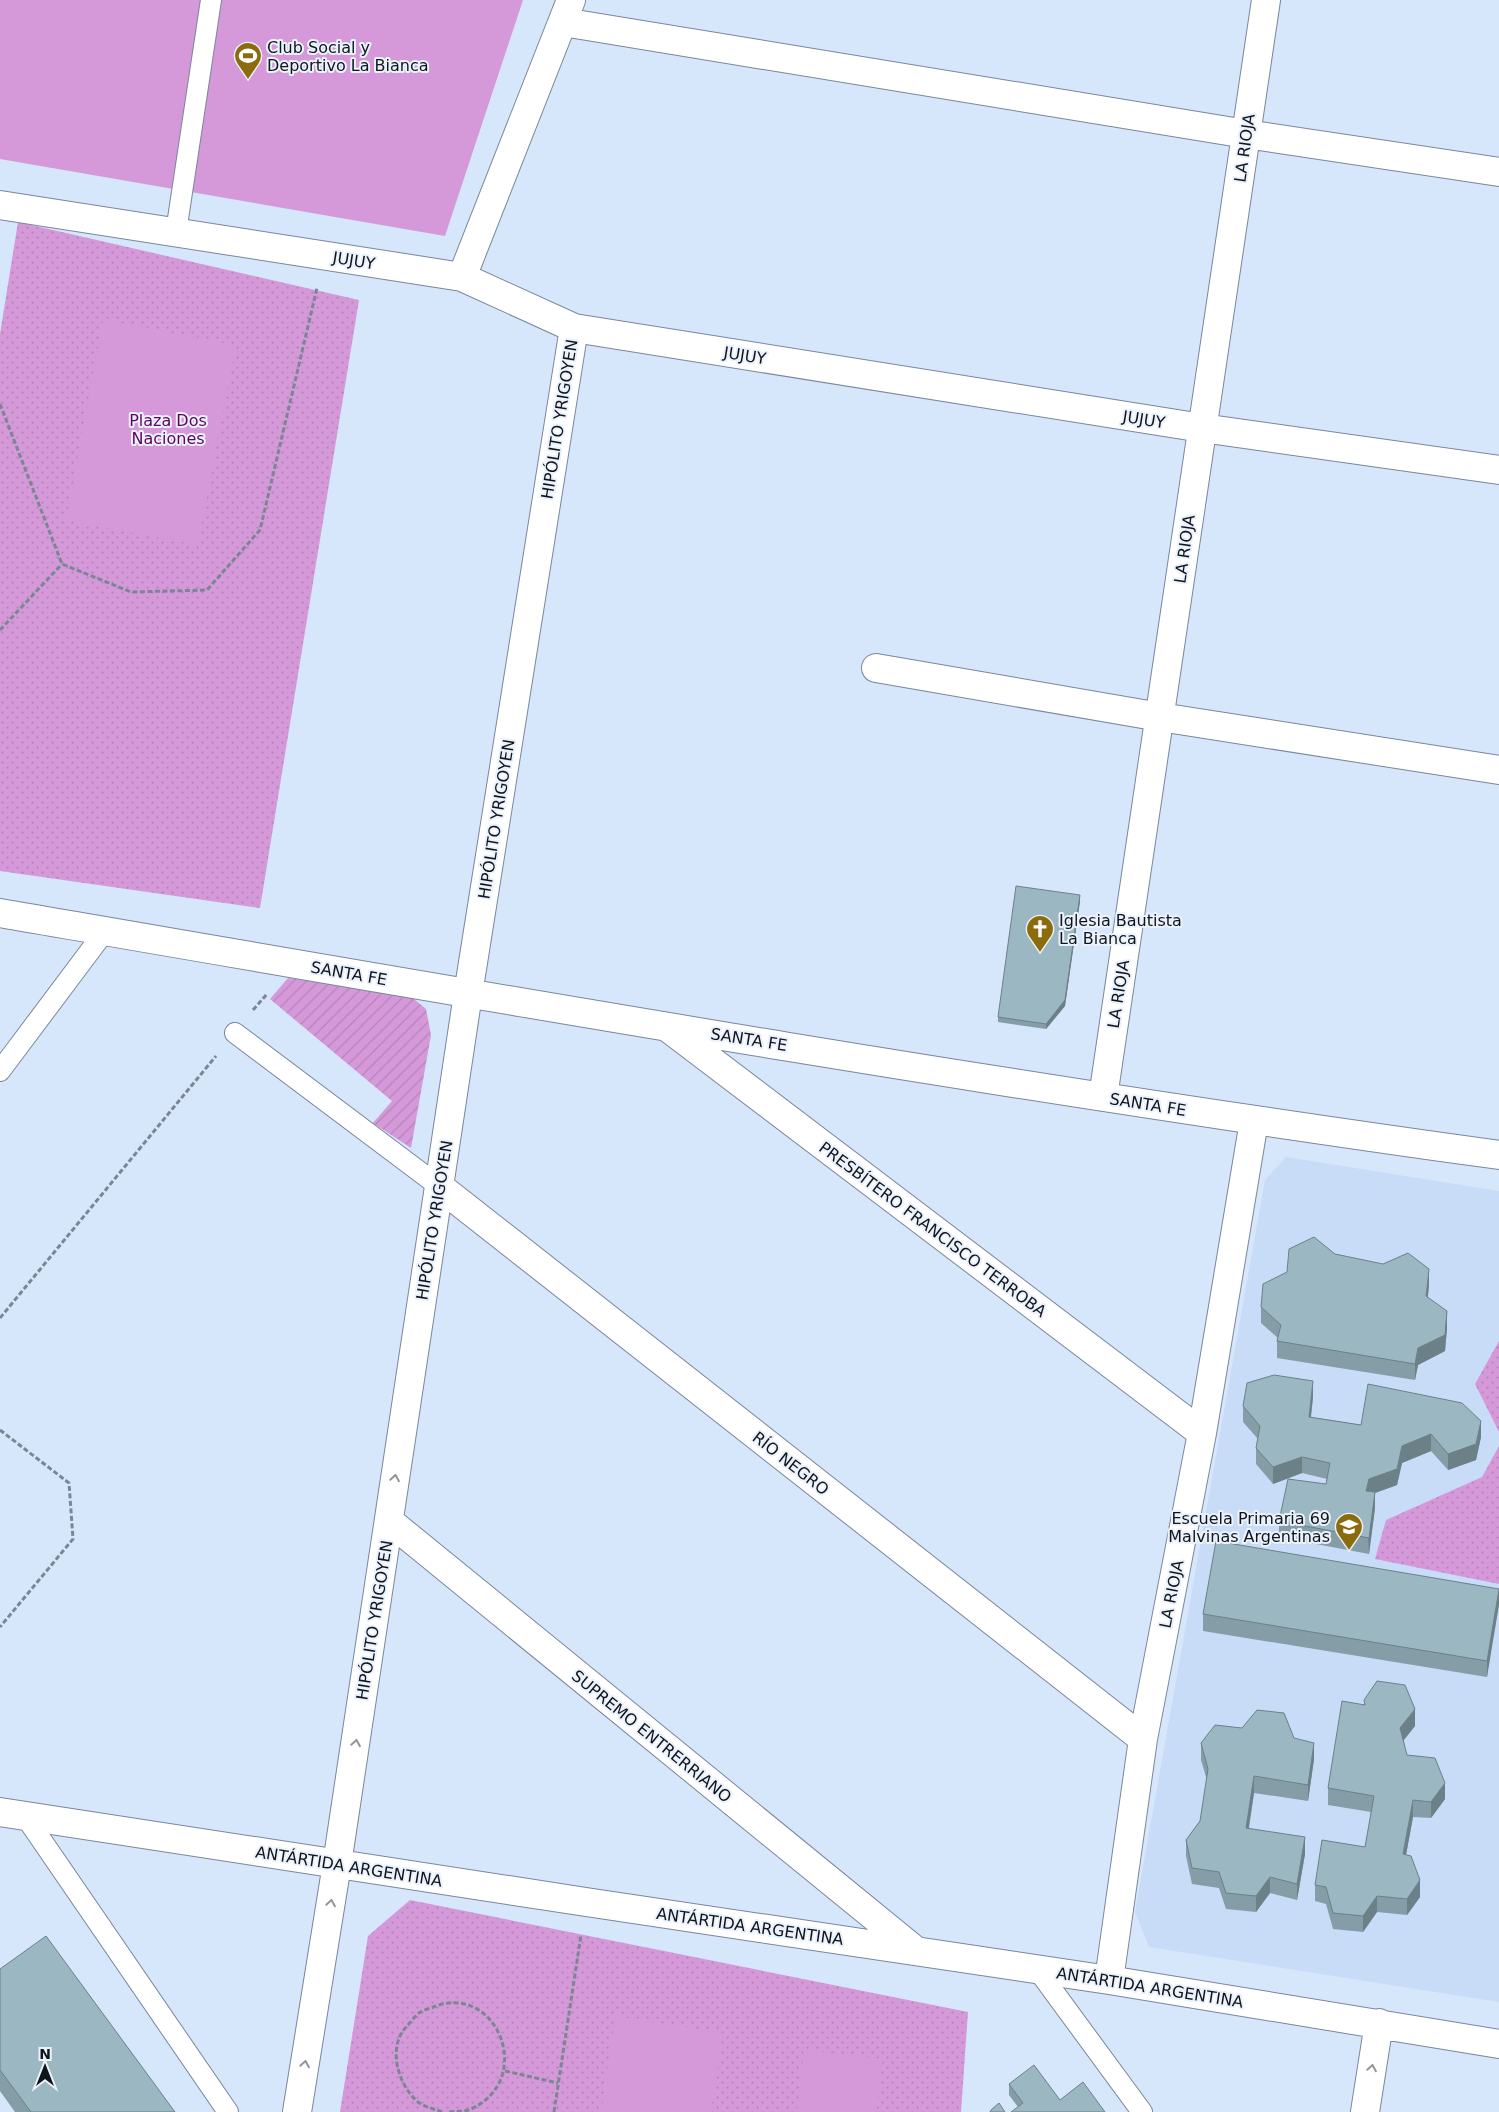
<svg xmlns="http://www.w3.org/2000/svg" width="1499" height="2112" font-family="'DejaVu Sans',sans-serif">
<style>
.built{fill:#c8dcf8}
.grass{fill:url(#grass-dots)}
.garden{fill:url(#garden-furrows)}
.pitch{fill:#d599d9}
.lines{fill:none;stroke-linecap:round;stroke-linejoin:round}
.lane-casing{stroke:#79879b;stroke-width:22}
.street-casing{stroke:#79879b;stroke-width:30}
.path{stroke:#7b8695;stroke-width:3;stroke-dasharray:5 2.5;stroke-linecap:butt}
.lane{stroke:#fff;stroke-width:20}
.street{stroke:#fff;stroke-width:28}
.wall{fill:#859da7}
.shaded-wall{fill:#6c8088}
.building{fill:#9bb7c2;stroke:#6c8088}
.oneway{stroke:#939699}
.labels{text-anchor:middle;stroke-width:4;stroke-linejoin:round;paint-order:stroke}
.poi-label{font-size:16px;fill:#10151d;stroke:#ebf2fb;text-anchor:start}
.street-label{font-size:16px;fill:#10151d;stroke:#ebf2fb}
.park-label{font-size:16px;fill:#5e0265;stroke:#ebf2fb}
</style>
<defs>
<pattern id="grass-dots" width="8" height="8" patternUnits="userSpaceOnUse" patternTransform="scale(1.25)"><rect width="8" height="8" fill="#d599d9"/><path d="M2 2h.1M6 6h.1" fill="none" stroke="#b683ba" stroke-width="1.8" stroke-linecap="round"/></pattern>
<pattern id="garden-furrows" width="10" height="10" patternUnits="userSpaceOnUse" patternTransform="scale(1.25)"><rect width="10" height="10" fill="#d599d9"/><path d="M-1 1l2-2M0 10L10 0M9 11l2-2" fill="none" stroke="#b683ba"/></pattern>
</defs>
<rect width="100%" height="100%" fill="#d6e6fb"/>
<path class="built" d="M1286,1157L1499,1191V2002L1149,1947L1135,1912L1265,1180Z"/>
<path class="grass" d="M18,222L359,300L260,908L0,871V334Z
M1499,1341V1432L1475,1384Z
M1499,1446V1584L1375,1559L1386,1520L1482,1477Z
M410,1900L968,2012L961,2112H340L368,1936Z"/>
<path class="garden" d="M288,978L409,995L426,1009L431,1035L411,1148L373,1123L392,1101L270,999Z"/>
<path class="pitch" d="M0,0H523L445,236L0,159Z
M103,320L236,345L198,545L66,520Z
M615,2016L723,2033L711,2112H601Z
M804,2050L883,2059L876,2112H797Z"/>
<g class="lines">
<defs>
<path id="lane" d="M176,232L211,0
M235,1033L440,1187
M0,1071L105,931
M25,1816L228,2112
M1037,1969L1142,2112"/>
<path id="street" d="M563,22L1246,134L1499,172
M0,205L462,277L574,328L1202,428L1499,470
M462,277L571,0
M876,668L1160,717L1499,770
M0,913C499,999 998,1086 1499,1155
M667,1027L1202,1433
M1103,1097L1266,0
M440,1187L1143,1739
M389,1521L915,1950
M0,1812L586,1902L1109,1980L1499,2044
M1109,1980L1143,1739L1202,1433L1254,1121
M297,2112L337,1864L468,994L574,328
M1365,2112L1379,2023"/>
</defs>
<use href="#lane" class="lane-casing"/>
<use href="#street" class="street-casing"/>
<path class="path" d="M0,404L62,564L131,592L207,590L260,530L317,288
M0,630L62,564
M253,1010L267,994
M0,1318L216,1056
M0,1430L69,1483L73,1539L0,1627
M505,2071L558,2083
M442,2112C435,2109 424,2107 418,2102C398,2085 387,2048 406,2027C410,2023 414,2017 419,2013C423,2010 431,2008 436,2006C497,1984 536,2079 471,2109C465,2112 455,2111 449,2112
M554,2112L581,1935"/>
<use href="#lane" class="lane"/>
<use href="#street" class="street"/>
</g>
<path class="wall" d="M1080,901L1065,1006L1046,1029L998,1022V1017Z
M1335,1254L1429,1285L1428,1297L1447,1328L1445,1351L1418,1365L1415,1380L1277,1358V1341L1278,1338L1261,1323V1307Z
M1313,1397L1311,1417L1361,1425L1481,1437L1476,1460L1448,1470L1431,1451L1402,1463L1397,1485L1375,1493V1508L1369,1554L1279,1537V1521L1326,1484L1327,1479L1302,1473L1273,1484L1256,1464V1448L1258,1439L1243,1422V1406Z
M1499,1589L1487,1677L1203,1631V1614Z
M1364,1700L1415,1726L1403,1740L1407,1755L1445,1799L1431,1818L1413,1817L1406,1855L1420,1897L1407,1915L1377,1912L1363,1932L1333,1929L1326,1904L1315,1901V1885L1365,1847L1371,1812L1328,1805V1788L1364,1705Z
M1294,1738L1314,1759L1308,1801L1254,1793L1249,1828L1305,1854L1297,1900L1270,1893L1256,1912L1226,1909L1219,1888L1192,1884L1186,1856V1840L1200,1821L1207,1780L1201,1760V1743Z
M0,1969L175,2112H15L0,2091Z
M1009,2084L1060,2100L1018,2107L1009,2095Z"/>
<path class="shaded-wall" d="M1080,895V901L1065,1006L1046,1029V1024Z
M1429,1269V1285L1426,1312V1296Z
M1447,1311V1328L1445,1351L1418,1365L1415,1380V1364L1418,1348Z
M1313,1381V1397L1309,1433V1417Z
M1481,1421V1437L1476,1460L1448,1470V1454Z
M1431,1434V1451L1402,1463L1397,1485L1375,1493V1508L1369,1554L1366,1491L1369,1479L1402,1446Z
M1302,1457V1473L1273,1484V1467Z
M1499,1589V1605L1487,1677V1661Z
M1415,1709V1726L1400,1745V1728Z
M1314,1743V1759L1308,1801V1785Z
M1254,1776V1793L1246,1844V1828Z
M1445,1783V1799L1431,1818V1802Z
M1413,1800V1817L1403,1871V1854Z
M1305,1837V1854L1297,1900V1884Z
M1270,1877V1893L1256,1912V1896Z
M1420,1880V1897L1407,1915V1899Z
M1377,1896V1912L1363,1932V1916Z"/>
<path class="building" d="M1016,886L1080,895L1065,1000L1046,1024L998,1017Z
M1314,1237L1335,1254L1383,1264L1408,1253L1429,1269L1426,1296L1447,1311L1445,1335L1418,1348L1415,1364L1277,1341L1281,1325L1261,1307L1263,1284L1287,1272L1289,1249Z
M1274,1375L1313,1381L1309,1417L1361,1425L1368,1384L1462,1403L1481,1421L1476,1444L1448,1454L1431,1434L1402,1446L1397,1469L1369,1479L1366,1491L1375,1492L1369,1538L1279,1521L1288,1479L1326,1484L1330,1463L1302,1457L1273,1467L1256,1448L1260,1426L1243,1406L1247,1383Z
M1216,1541L1499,1589L1487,1661L1203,1614Z
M1377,1681L1405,1685L1415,1709L1400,1728L1407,1755L1435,1758L1445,1783L1431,1802L1413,1800L1403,1854L1411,1856L1420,1880L1407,1899L1377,1896L1363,1916L1333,1913L1326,1887L1315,1885L1322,1840L1365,1847L1374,1796L1328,1788L1342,1701L1365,1705L1364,1700Z
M1257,1710L1284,1713L1294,1738L1314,1743L1308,1785L1254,1776L1246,1828L1305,1837L1297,1884L1270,1877L1256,1896L1226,1893L1219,1872L1192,1868L1186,1840L1200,1821L1208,1769L1201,1743L1215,1725L1242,1728Z
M46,1936L175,2112H31L0,2070V1969Z
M1034,2065L1060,2100L1083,2082L1105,2112H1011L1023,2103L1009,2084Z
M999,2103L1005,2112H990L991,2110Z"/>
<defs><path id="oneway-chevron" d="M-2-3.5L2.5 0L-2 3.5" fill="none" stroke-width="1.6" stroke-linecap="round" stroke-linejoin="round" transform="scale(1.25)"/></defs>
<g class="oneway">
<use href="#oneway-chevron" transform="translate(395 1478) rotate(-81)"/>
<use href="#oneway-chevron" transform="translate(356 1743) rotate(-81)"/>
<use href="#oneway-chevron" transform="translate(331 1903) rotate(-81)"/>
<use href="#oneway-chevron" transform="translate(305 2064) rotate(-81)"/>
<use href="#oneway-chevron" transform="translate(1372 2068) rotate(-81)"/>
</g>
<defs>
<symbol id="stadium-pin" viewBox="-11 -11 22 30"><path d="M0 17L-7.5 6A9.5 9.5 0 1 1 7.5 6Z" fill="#8c6b0c" stroke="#ebf2fb"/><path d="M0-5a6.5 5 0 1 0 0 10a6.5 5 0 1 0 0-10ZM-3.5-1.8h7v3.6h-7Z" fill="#fff"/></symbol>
<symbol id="church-pin" viewBox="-11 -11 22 30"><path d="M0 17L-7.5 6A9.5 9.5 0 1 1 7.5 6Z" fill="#8c6b0c" stroke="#ebf2fb"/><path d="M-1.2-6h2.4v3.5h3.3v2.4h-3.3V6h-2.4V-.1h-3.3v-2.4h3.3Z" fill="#fff"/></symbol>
<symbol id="school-pin" viewBox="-11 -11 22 30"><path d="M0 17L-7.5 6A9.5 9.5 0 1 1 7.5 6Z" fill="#8c6b0c" stroke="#ebf2fb"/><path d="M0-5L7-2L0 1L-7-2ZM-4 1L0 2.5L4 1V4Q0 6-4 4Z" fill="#fff"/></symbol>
</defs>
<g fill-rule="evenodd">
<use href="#stadium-pin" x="232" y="40" width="32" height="43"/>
<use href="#church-pin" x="1024" y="913" width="32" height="43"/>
<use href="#school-pin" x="1333" y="1511" width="32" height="43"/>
</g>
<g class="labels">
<g class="poi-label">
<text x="267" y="53">Club Social y<tspan x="267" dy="18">Deportivo La Bianca</tspan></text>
<text x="1059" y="926">Iglesia Bautista<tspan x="1059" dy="18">La Bianca</tspan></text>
<text x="1330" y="1524" text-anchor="end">Escuela Primaria 69<tspan x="1330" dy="18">Malvinas Argentinas</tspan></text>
</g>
<g class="street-label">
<text transform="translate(1244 148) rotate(-82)" y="6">LA RIOJA</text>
<text transform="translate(354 260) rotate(9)" y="6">JUJUY</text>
<text transform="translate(745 355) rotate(9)" y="6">JUJUY</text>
<text transform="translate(559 419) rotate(-81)" y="6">HIPÓLITO YRIGOYEN</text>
<text transform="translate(1144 419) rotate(9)" y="6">JUJUY</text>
<text transform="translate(1184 549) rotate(-82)" y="6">LA RIOJA</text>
<text transform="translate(496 819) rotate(-81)" y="6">HIPÓLITO YRIGOYEN</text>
<text transform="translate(349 973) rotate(10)" y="6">SANTA FE</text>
<text transform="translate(1118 994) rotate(-81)" y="6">LA RIOJA</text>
<text transform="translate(749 1039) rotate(9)" y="6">SANTA FE</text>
<text transform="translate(1148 1104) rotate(9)" y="6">SANTA FE</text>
<text transform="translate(434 1220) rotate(-81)" y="6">HIPÓLITO YRIGOYEN</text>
<text transform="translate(933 1229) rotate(37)" y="6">PRESBÍTERO FRANCISCO TERROBA</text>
<text transform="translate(791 1463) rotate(38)" y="6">RÍO NEGRO</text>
<text transform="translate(1171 1594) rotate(-79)" y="6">LA RIOJA</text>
<text transform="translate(374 1620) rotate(-81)" y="6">HIPÓLITO YRIGOYEN</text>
<text transform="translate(652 1736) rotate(39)" y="6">SUPREMO ENTRERRIANO</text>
<text transform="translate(349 1866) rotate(9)" y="6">ANTÁRTIDA ARGENTINA</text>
<text transform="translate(750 1926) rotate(8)" y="6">ANTÁRTIDA ARGENTINA</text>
<text transform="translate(1150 1987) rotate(9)" y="6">ANTÁRTIDA ARGENTINA</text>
</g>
<g class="park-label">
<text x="168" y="426">Plaza Dos<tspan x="168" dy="18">Naciones</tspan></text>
</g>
</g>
<g transform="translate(45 2067)" stroke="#ebf2fb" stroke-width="4" paint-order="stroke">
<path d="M0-4L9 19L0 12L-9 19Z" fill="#10151d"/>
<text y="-8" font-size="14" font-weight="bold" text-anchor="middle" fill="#10151d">N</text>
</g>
</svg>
